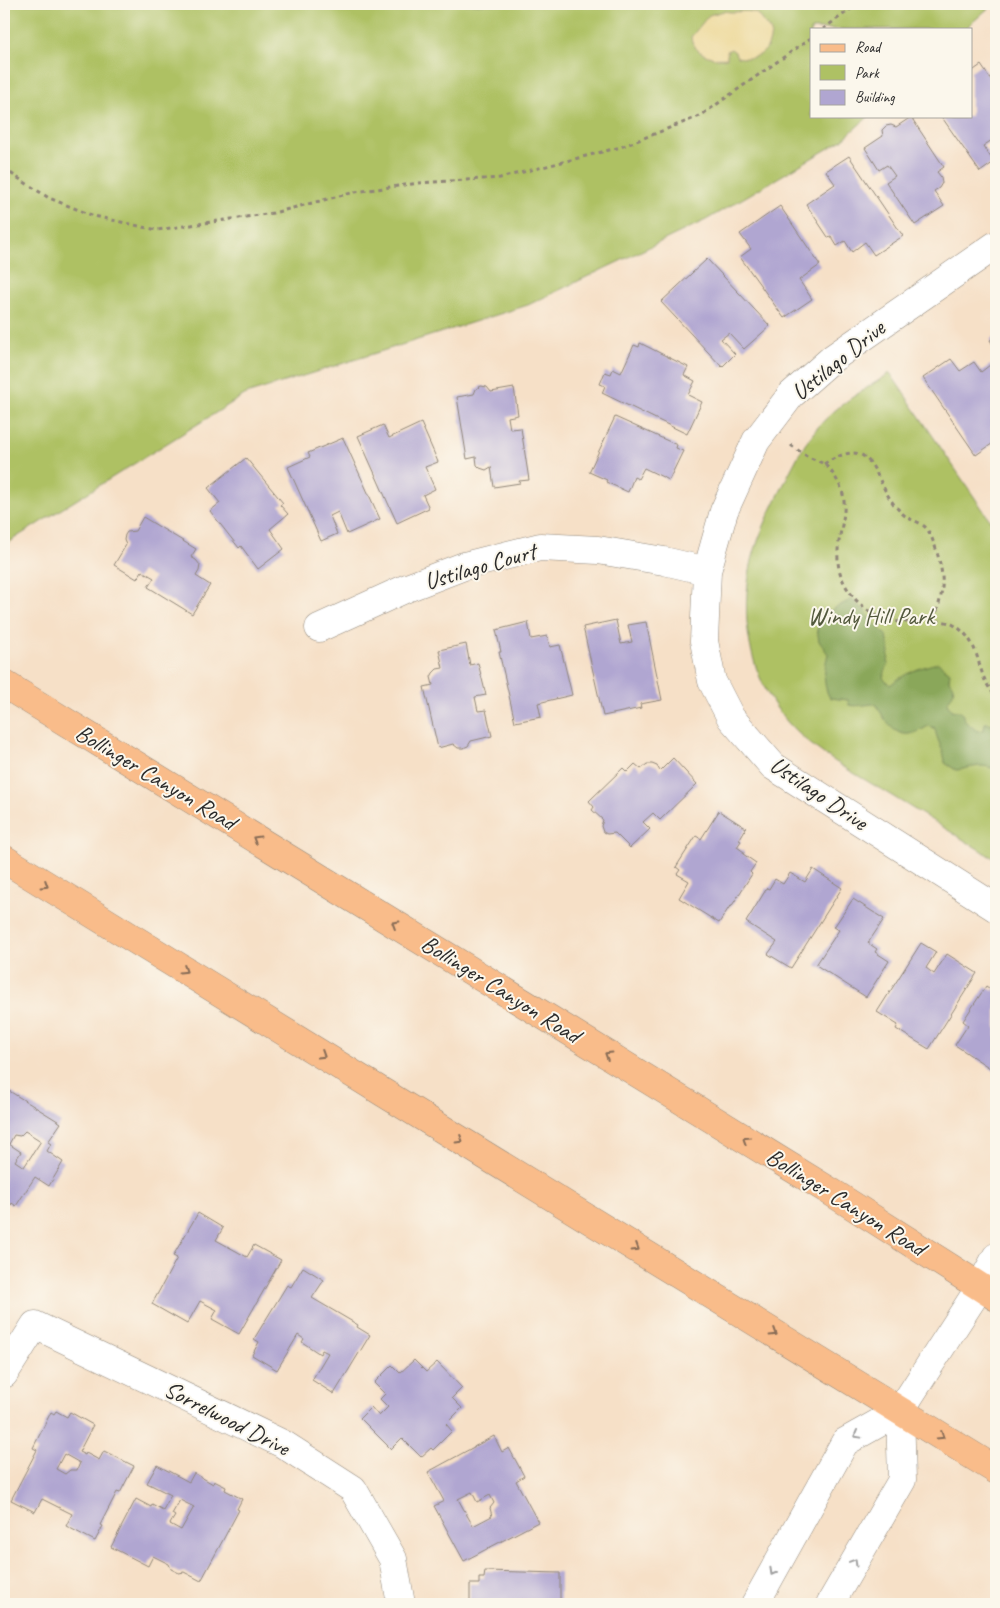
<svg xmlns="http://www.w3.org/2000/svg" width="1000" height="1608" font-family="Caveat,sans-serif">
<style>
.green{fill:#aec164;stroke:#6c7648}
.forest{fill:#8aa75a;stroke:#5a6942}
.sand{fill:#eeda9e;stroke:#8c8264}
.building{fill:#b0a6d1;fill-rule:evenodd}
.lines{fill:none;stroke-linecap:round;stroke-linejoin:round}
.minor-casing{stroke:#908679;stroke-width:29}
.major-casing{stroke:#908679;stroke-width:29}
.path{stroke:#908679;stroke-width:3;stroke-dasharray:4 4;stroke-linecap:butt}
.minor{stroke:#fff;stroke-width:28}
.major{stroke:#f9bc8a;stroke-width:28}
.oneway{stroke:#886c56}
.oneway2{stroke:#a0a0a0}
.labels{text-anchor:middle;stroke-width:4;stroke-linejoin:round;paint-order:stroke}
.street-label{font-size:24px;fill:#2b2b2b;stroke:#fbf7ec}
.park-label{font-size:24px;fill:#52583c;stroke:#fbf7ec}
</style>
<rect width="100%" height="100%" fill="#fbf7ec"/>
<filter id="ink" filterUnits="userSpaceOnUse"><feTurbulence type="fractalNoise" baseFrequency=".02" numOctaves="2"/><feDisplacementMap in="SourceGraphic" scale="10" xChannelSelector="R" yChannelSelector="G"/><feConvolveMatrix kernelMatrix="1 2 1 2 8 2 1 2 1" color-interpolation-filters="sRGB"/></filter>
<filter id="wash" filterUnits="userSpaceOnUse"><feTurbulence type="fractalNoise" baseFrequency=".0096" numOctaves="4" result="noise"/><feDisplacementMap in="SourceGraphic" scale="20" xChannelSelector="R" yChannelSelector="G"/><feGaussianBlur stdDeviation="1.12" result="paint"/><feColorMatrix in="noise" values="0 0 0 0 0 0 0 0 0 0 0 0 0 0 0 0 0 1.4 0 .05"/><feComposite in="paint" operator="in"/></filter>
<g filter="url(#wash)">
<rect width="100%" height="100%" fill="#f6e0c7"/>
<path class="green" d="M4,4H993L965,29H811V116H869L841,141L706,220L528,305L246,394L4,545Z
M890,373L996,529V860C956,835 917,811 877,787C849,770 819,754 796,731C753,689 739,627 750,570C755,541 770,512 783,486C795,460 809,433 831,414C848,398 871,386 890,373Z"/>
<path class="forest" d="M852,599L858,606L864,609L872,621L887,636L889,649L888,664L883,678L890,685C904,674 920,667 938,663L950,672L949,680C957,690 953,693 947,703L951,710L961,712L966,722L977,731L984,730L985,723L996,724V766L992,768C979,763 969,769 956,770L945,763C945,751 936,740 935,728L928,726C900,745 889,728 876,704C867,704 857,707 849,705L848,700L830,698C822,685 824,668 828,654L819,641L817,629L826,613Z"/>
<path class="sand" d="M724,11C735,14 745,9 756,13L771,32C770,53 757,61 737,57L735,52L731,49L727,51V58C714,60 693,54 691,37L709,15Z"/>
<g id="blocks">
<path class="building" d="M981,65L996,87V147L992,140L983,146L994,162L980,172L941,116H971V72Z
M911,117L944,167L937,172L941,177L942,183L939,188L934,191L944,206L915,225L886,182L895,176L887,165L879,170L865,148L883,136L882,130L886,126L891,125L896,127Z
M849,156L903,236L874,255L865,242L852,252L845,241L837,246L831,236L828,237L806,204L835,184L826,171Z
M780,206L820,265L799,280L812,299L784,318L740,257L751,249L740,234Z
M707,259L770,326L744,349L729,333L721,339L735,354L722,367L661,302Z
M996,336V350L990,340Z
M640,343L688,367L684,375L695,381L688,395L702,402L687,434L602,393L605,386L600,384L605,372L611,374L613,369L621,373L634,345L639,347Z
M951,359L960,371L974,362L981,372L990,365L996,375V424L991,428L996,437V441L976,455L923,378Z
M481,386L487,387L491,392L514,388L518,415L508,417L510,429L521,428L529,480L519,481L520,483L494,487L491,467L486,470L480,468L477,465L476,457L467,459L457,397L474,394L476,389Z
M615,417L677,445L676,448L683,451L669,480L644,468L638,479L634,477L628,492L606,482L607,480L589,472Z
M421,423L438,462L425,467L435,489L423,495L429,508L397,523L358,436L383,425L389,438Z
M343,438L380,519L347,534L338,512L330,516L337,534L321,541L288,467L310,457L308,453Z
M246,458L283,503L280,505L288,514L270,529L284,549L258,569L241,546L239,548L210,511L220,503L208,488Z
M143,517L196,549L191,557L196,560L200,565L199,571L196,576L210,585L192,614L148,587L154,578L142,571L137,579L114,565L126,545L124,540L125,535L127,532L135,531Z
M616,620L621,644L632,642L628,625L646,622L662,700L640,704L641,708L603,716L583,627Z
M528,622L531,639L547,636L550,647L560,645L572,695L538,703L541,717L515,722L499,652H501L496,630Z
M466,644L470,665L478,663L486,695L475,697L478,711L486,710L492,736L471,741L468,746L463,748H458L453,744L438,748L424,687L433,685L431,677L433,673L437,669L443,668L439,650Z
M673,758L697,784L660,820L653,813L643,822L650,829L630,848L615,833L607,834L603,832L601,826L603,820L592,810L594,807L589,801L623,768L627,772L635,764L641,769L647,764H652L657,766L660,771Z
M719,811L746,828L739,840L741,841L737,847L744,852L743,854L756,863L750,872L752,874L731,907L730,906L719,923L679,898L689,881L677,874L680,870L676,867L696,836L701,839Z
M813,869L842,888L791,968L768,954L777,942L746,922L767,888L769,889L775,879L783,884L790,873L805,882Z
M853,899L884,919L868,943L877,949L875,952L889,961L866,997L816,965L839,930L834,927Z
M921,943L936,952L926,968L934,974L947,954L977,973L929,1049L896,1029L898,1025L877,1012Z
M996,985V1072L955,1045L968,1025L963,1021L986,986L993,991Z
M6,1089L61,1123L48,1142L51,1144L47,1151L63,1162L49,1186L35,1177L16,1206L12,1203L11,1205L4,1200V1093ZM25,1131L41,1141L24,1167L15,1161L21,1152L9,1144L14,1135L20,1136Z
M198,1213L223,1228L216,1240L247,1257L254,1245L281,1260L239,1334L212,1319L217,1310L200,1301L187,1324L152,1304L177,1258L173,1256Z
M303,1267L324,1280L312,1298L358,1325L357,1327L370,1335L334,1394L312,1380L328,1353L322,1350L320,1354L302,1342L304,1339L298,1335L277,1370L252,1355L259,1342L254,1339L287,1285L291,1287Z
M414,1360L426,1372L437,1362L462,1388L452,1398L462,1408L446,1424L452,1431L433,1450L431,1448L421,1457L402,1438L391,1449L360,1418L371,1407L379,1416L388,1407L380,1399L385,1394L374,1383L392,1365L400,1373Z
M56,1411L67,1417L70,1412L93,1425L79,1452L85,1455L86,1453L99,1460L104,1451L134,1466L120,1493L117,1492L100,1525L103,1526L95,1541L66,1526L72,1514L42,1499L35,1512L11,1500L37,1450L33,1448L51,1412L54,1414ZM64,1454L80,1463L77,1470H70L65,1474L56,1469Z
M494,1436L502,1452L509,1448L524,1476L516,1481L538,1522L464,1561L434,1506L444,1501L428,1472ZM472,1492L477,1502L490,1495L494,1503L490,1508L492,1516L473,1526L458,1499Z
M157,1465L189,1482L194,1473L213,1484L214,1481L226,1487L225,1490L242,1499L237,1509L239,1510L201,1581L184,1572L179,1573L171,1569L169,1564L153,1556L148,1566L111,1547L136,1499L151,1507L152,1504L163,1510L171,1495L147,1483ZM180,1500L194,1507L181,1530L170,1524L175,1516L172,1514Z
M485,1571L560,1573V1604H470V1584H479V1578H484Z"/>
</g>
</g>
<g filter="url(#ink)">
<use href="#blocks" fill-opacity="0" stroke="#908679" stroke-width="1"/>
<g class="lines">
<defs>
<path id="minor" d="M996,245L833,358L791,395L756,441L724,511L707,571L704,641L712,681L731,718L773,766L996,908
M319,628L407,588L464,566L540,547L598,550L664,561L707,571
M4,1374L35,1325L283,1444L353,1489L393,1559L401,1604
M755,1604L845,1442L900,1411L980,1287L996,1257
M830,1604L902,1480L900,1411"/>
<path id="major" d="M4,684L836,1195L996,1297
M4,859L996,1470"/>
</defs>
<use href="#minor" class="minor-casing"/>
<use href="#major" class="major-casing"/>
<path class="path" d="M823,29L858,4
M4,169L49,198L94,216L157,230L273,213L355,192L419,183L500,178L621,147L700,116L811,38
M791,445C796,449 802,453 807,456C812,459 819,461 824,464C830,469 835,476 838,482C853,508 836,532 838,560C838,570 843,583 849,591C861,609 881,622 903,622C912,622 920,620 929,621C937,621 945,621 952,624C985,642 973,674 996,696
M824,464C875,432 871,477 896,507C899,510 903,515 907,517C912,521 920,522 924,526C930,531 932,539 935,546C945,577 945,591 933,621"/>
<use href="#minor" class="minor"/>
<use href="#major" class="major"/>
</g>
<defs><path id="oneway-chevron" d="M-2-3.5L2.5 0L-2 3.5" fill="none" stroke-width="1.6" stroke-linecap="round" stroke-linejoin="round" transform="scale(1.25)"/></defs>
<g class="oneway">
<use href="#oneway-chevron" transform="translate(256 839) rotate(-149)"/>
<use href="#oneway-chevron" transform="translate(45 885) rotate(32)"/>
<use href="#oneway-chevron" transform="translate(395 924) rotate(-149)"/>
<use href="#oneway-chevron" transform="translate(184 970) rotate(32)"/>
<use href="#oneway-chevron" transform="translate(322 1055) rotate(32)"/>
<use href="#oneway-chevron" transform="translate(608 1055) rotate(-148)"/>
<use href="#oneway-chevron" transform="translate(460 1140) rotate(32)"/>
<use href="#oneway-chevron" transform="translate(746 1140) rotate(-148)"/>
<use href="#oneway-chevron" transform="translate(636 1248) rotate(32)"/>
<use href="#oneway-chevron" transform="translate(774 1333) rotate(32)"/>
<use href="#oneway-chevron" transform="translate(941 1436) rotate(32)"/>
</g>
<g class="oneway2">
<use href="#oneway-chevron" transform="translate(857 1435) rotate(151)"/>
<use href="#oneway-chevron" transform="translate(854 1562) rotate(-59)"/>
<use href="#oneway-chevron" transform="translate(773 1572) rotate(119)"/>
</g>
</g>
<g class="labels">
<g class="street-label">
<text transform="translate(838 360) rotate(-39)" y="8">Ustilago Drive</text>
<text transform="translate(480 566) rotate(-16)" y="8">Ustilago Court</text>
<text transform="translate(156 777) rotate(31)" y="8">Bollinger Canyon Road</text>
<text transform="translate(819 793) rotate(34)" y="8">Ustilago Drive</text>
<text transform="translate(501 989) rotate(32)" y="8">Bollinger Canyon Road</text>
<text transform="translate(846 1202) rotate(32)" y="8">Bollinger Canyon Road</text>
<text transform="translate(227 1418) rotate(27)" y="8">Sorrelwood Drive</text>
</g>
<g class="park-label">
<text x="871" y="624">Windy Hill Park</text>
</g>
</g>
<rect width="1000" height="1608" fill="none" stroke="#fbf7ec" stroke-width="20"/>
<rect x="810" y="28" width="162" height="90" fill="#fbf7ec" stroke="#a8a59f"/>
<rect x="820" y="44" width="25" height="8" fill="#f9bc8a" stroke="#a8a59f"/>
<text x="855" y="52" font-size="15" fill="#2b2b2b">Road</text>
<rect x="820" y="65" width="25" height="15" fill="#aec164" stroke="#a8a59f"/>
<text x="855" y="78" font-size="15" fill="#2b2b2b">Park</text>
<rect x="820" y="90" width="25" height="15" fill="#b0a6d1" stroke="#a8a59f"/>
<text x="855" y="102" font-size="15" fill="#2b2b2b">Building</text>
</svg>
